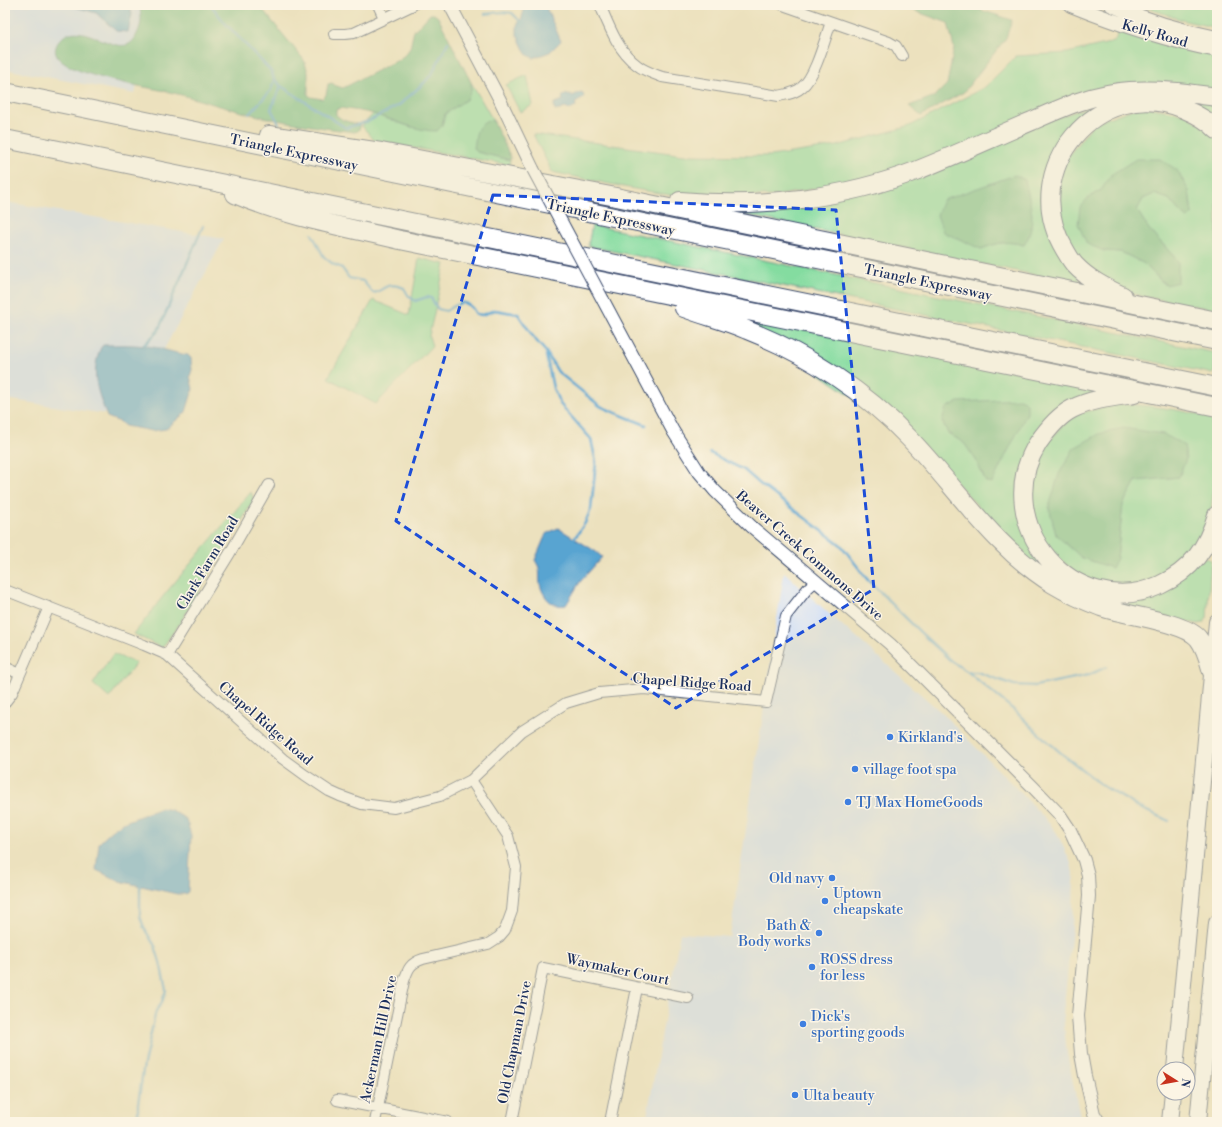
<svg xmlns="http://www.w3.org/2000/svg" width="1222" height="1127" font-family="'Libre Bodoni',serif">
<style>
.built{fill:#cadcf9}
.green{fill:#84dca0;stroke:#50867f;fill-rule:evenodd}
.forest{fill:#6bbc86;stroke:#437672}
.water{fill:#59a4d1;stroke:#3a6a98}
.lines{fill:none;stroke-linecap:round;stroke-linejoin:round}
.stream{stroke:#59a4d1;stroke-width:2.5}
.minor-casing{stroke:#3a4a6c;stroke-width:12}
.tertiary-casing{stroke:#3a4a6c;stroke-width:14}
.secondary-casing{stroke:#3a4a6c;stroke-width:16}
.trunk-casing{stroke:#3a4a6c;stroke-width:18}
.motorway-casing{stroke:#3a4a6c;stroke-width:20}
.minor{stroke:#fff;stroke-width:10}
.tertiary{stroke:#fff;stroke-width:12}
.secondary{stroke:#fff;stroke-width:14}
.trunk{stroke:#fff;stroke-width:16}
.motorway{stroke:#fff;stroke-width:18}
.tertiary-bridge-casing{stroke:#3a4a6c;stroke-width:14;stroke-linecap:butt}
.tertiary-bridge{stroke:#fff;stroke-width:12}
.marked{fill:none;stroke:#1d4ed8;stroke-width:3;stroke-dasharray:8 5;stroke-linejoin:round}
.shop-dot{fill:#3f7fe0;stroke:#fcf5e5;stroke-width:1.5}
.labels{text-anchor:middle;stroke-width:3;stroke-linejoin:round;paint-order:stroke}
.street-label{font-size:14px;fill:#1b2f5e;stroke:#fcf5e5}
.shop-label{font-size:14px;fill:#366cbe;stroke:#fcf5e5;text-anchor:start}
</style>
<rect width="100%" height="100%" fill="#fcf5e5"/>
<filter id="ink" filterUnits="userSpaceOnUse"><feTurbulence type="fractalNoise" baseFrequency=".025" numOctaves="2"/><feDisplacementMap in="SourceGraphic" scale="8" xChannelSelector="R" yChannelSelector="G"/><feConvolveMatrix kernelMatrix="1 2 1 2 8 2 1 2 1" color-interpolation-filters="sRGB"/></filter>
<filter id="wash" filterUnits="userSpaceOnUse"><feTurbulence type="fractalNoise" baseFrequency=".012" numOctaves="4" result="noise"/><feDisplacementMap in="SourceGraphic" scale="16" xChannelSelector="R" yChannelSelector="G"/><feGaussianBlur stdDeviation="0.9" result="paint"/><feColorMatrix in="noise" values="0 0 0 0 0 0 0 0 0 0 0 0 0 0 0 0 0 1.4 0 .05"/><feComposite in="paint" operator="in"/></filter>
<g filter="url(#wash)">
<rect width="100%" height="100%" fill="#ece1be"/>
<path class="built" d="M5,5H146V44L135,94L5,69Z
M5,202L224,239L127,417L5,399Z
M784,572L827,612L941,712L1022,794L1049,823L1057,833L1071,863L1074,878L1072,929L1063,1015L1067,1053L1081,1122H646L680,933L730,937Z"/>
<path class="green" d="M1139,5H1217V28L1185,21Z
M1121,28L1217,55V92L1130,86L882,176L775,196H676L629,188L552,172L533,134L684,155L771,156L837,146L910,126L985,87L1016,56L1067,53L1114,42Z
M527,75L533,105L520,112L506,85Z
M471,82L494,122L490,120L477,152L510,160L509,165L375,141L362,126L373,114L411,127L442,125L445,114L471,91Z
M1176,96L1217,102V122Z
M1108,100L1048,177L1080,278L1079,284L712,208L792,205L1025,129ZM1032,213L1024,245C1006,240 998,243 981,249Z
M1141,106L1186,114L1217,136V310L1141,296L1113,287L1088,271L1060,231L1057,183L1064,161L1094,123ZM1101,190L1189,191L1192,214L1188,218L1180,212L1169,199L1154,194L1143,199L1137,210L1148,228L1178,261L1165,285L1143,263L1121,252L1104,251L1088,198Z
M592,225L1216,353L1214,374L588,246Z
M419,258L445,264L429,336L432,346L376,404L328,378L373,300L409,315Z
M750,319L1104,389L1087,398L1022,468L1047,573L1017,550L924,446L749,325ZM1027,413L986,482L976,460L964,443L948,433L942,421Z
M1114,404C1148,404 1179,410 1211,417L1217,463L1210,517L1192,558L1135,588L1091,584L1044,547L1028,489L1038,452L1074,415ZM1059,474L1179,477L1136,481L1123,504L1117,558Z
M251,492L254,500L180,623L162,648L134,634L164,595Z
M1206,558L1211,560L1207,618L1203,623L1198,624L1135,611L1095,595L1108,598Z
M113,654L136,663L109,698L93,684Z"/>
<path class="forest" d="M139,5H259L304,60L308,72V95L311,97L322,99L326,95L328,84L332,83L336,86L343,88L398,60L406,54L410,48L414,30L421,24L430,14H434L438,17L471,82V91L467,99L445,114L442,125L437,131C415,131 395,120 374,114C363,111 352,110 340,108L336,110V115L343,120L359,125L360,128L358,131L354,132C315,127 276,121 238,111C214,105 189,96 165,91C145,87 61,74 56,54C54,49 57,43 60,40C82,13 123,68 137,34C142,24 142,16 139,5Z
M898,5H965L1012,20L1006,38L964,92L921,116L909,106L935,96L947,84L954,48L948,23Z
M490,120L494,122L511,158L510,160L477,152L474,148C477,132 474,127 490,120Z
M1136,159H1160L1177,170L1189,191L1192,214L1188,218L1180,212L1169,199L1154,194L1143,199L1137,210L1148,228L1178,261V282L1166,285L1143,263L1121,252L1104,251L1087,244L1078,224L1080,207L1088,198L1101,190L1112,174Z
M1015,175L1025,180C1030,203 1038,224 1024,245C1006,240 998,243 981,249L943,232L937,215L943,200Z
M1020,399L1027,403V413L992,483L986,482L976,460L964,443L948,433L942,421L946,408L958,402Z
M1123,428L1163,434L1184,445L1186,459L1179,477L1136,481L1123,504L1117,558L1112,568L1082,558L1056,535L1049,507L1059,474L1074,448L1099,434Z"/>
<path class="water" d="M69,5H129L132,14L128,32L116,31L96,13Z
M524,5H545L561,41L550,52L533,58L526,54L517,35V25L522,18Z
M581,92L583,93L584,98L575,103L576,106L572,109H567L566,107L560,110L555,111L554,105L555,103L563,100L562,97L564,95L571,94L572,96Z
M103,345C117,345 131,344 145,346C160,347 173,353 188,355L191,358L192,370L190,376L193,389L186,412L166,429L152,431L125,426L120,422L107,417C100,397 91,378 98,356C99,352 100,348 103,345Z
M558,528L595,551L602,557L580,582L566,605C552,608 543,597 540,584C539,579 540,573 539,568C538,565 536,562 535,560L546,534Z
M161,808L171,810L186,819L191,835L188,892L185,894H177L119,881L96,870L99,843L115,828L125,822Z"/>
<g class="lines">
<path class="stream" d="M211,5L224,22L271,71L274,79L281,86L271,109L279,124
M485,14L502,12L512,13L521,22
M281,86L346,128L369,121L399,105L424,83L432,74L448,42
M249,114L271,90L274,79
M312,234L324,257L333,264L342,268L349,278L363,281L373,293C381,292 381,288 388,286C393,284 399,286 404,288L408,295L415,301L427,297L431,298L438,309L446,311C459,302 467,297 476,314L482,315L495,310L518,314L534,338L546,352L558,372L600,406L616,413L646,425
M144,345L158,331L203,226
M546,355L553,388L560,404L591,439L596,462L591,509L585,523L574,539
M710,453L744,470L760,484L841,545L867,579L920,632L951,661L968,672L1015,711L1037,732L1061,753L1103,786L1140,808L1169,821
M969,672H977L1014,685L1035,686L1089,675L1106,667
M138,1122V1104L144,1064L156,1011L162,1002L166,990L160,962L155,946L144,928L140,916V886"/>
</g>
</g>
<g filter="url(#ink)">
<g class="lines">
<defs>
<path id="minor" d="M378,5L384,18
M600,5C609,26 618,51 637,65C644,71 654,74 662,77L779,96C787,94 796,93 802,87C815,77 825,39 831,22
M783,5L889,42L896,46L902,56
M334,34H345L354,33L413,5
M5,590L144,645L167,655L283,759L305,775L329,791L340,796L362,804L394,808L440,796L471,780L522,731L566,703L599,693L644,689L766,702L786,616L808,588L816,581
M167,655L230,553L269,485
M5,667L20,674
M5,702L12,693L49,607
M337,1100L448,1122
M375,1122L404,981C408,969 410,963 423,959L488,944L499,937L505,930L512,911L516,867L508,836L471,780
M512,1122L543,968L688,998
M610,1122L637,988"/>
<path id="tertiary" d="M450,5L500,100L533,169
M603,300L673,431L699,472L715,491L752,527L890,644L1033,787L1060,815L1070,830L1084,860L1088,875L1089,896L1087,919L1078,1016L1081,1054L1085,1076L1094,1114L1099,1122"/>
<path id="secondary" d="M1071,5C1118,24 1167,40 1217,50
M1112,5C1145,20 1181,31 1217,38"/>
<path id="trunk" d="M1175,1069L1217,622
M1170,1122L1173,1093
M1198,1122L1217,923"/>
<path id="motorway" d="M5,92L1217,341
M269,135L381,152L616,197L1217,321
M5,139L1217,387
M235,194C287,217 345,227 400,240L1217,407
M680,201C760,208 843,199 918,170C956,155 994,137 1032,121C1063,107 1095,93 1130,91C1159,89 1188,93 1217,97
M1123,296C1106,288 1088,279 1075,265C1071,261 1068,255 1065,250C1016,171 1098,73 1184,109C1196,114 1208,120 1217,130
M684,308C705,316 727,321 747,330C807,354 865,391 909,438C956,487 994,548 1053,584C1068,593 1085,601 1101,607C1124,615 1184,622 1198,638C1206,648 1209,661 1212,672
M1134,394C1113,397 1092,399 1072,409C1058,416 1047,430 1038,443C988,523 1074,624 1160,585C1192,570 1207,548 1217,515"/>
</defs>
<use href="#minor" class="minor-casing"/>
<use href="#tertiary" class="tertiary-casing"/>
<use href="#secondary" class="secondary-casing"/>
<use href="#trunk" class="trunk-casing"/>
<use href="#motorway" class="motorway-casing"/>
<use href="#minor" class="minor"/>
<use href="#tertiary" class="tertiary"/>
<use href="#secondary" class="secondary"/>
<use href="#trunk" class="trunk"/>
<use href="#motorway" class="motorway"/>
<defs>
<path id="tertiary-bridge" d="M533,169L603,300"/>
</defs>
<use href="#tertiary-bridge" class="tertiary-bridge-casing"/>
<use href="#tertiary-bridge" class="tertiary-bridge"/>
</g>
</g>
<path d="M0 0H1222V1127H0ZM493,195L836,210L874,589L676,708L396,521Z" fill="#ece1be" fill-opacity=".55" fill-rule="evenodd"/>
<path class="marked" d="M493,195L836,210L874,589L676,708L396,521Z"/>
<g class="shop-dot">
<circle cx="890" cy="737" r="4"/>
<circle cx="855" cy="769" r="4"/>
<circle cx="848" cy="802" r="4"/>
<circle cx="832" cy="878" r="4"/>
<circle cx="825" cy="901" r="4"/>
<circle cx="819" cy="933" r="4"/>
<circle cx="812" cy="967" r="4"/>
<circle cx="803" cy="1024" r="4"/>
<circle cx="795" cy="1095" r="4"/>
</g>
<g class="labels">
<g class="street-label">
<text transform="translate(1155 33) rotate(16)" y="5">Kelly Road</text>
<text transform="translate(294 152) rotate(12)" y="5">Triangle Expressway</text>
<text transform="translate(611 217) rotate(12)" y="5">Triangle Expressway</text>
<text transform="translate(928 282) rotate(12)" y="5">Triangle Expressway</text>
<text transform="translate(810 555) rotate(41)" y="5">Beaver Creek Commons Drive</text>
<text transform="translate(207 563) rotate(-59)" y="5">Clark Farm Road</text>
<text transform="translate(692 682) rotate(4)" y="5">Chapel Ridge Road</text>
<text transform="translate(266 723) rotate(41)" y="5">Chapel Ridge Road</text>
<text transform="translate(618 969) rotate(12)" y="5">Waymaker Court</text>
<text transform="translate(378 1039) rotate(-78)" y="5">Ackerman Hill Drive</text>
<text transform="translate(514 1042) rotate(-79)" y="5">Old Chapman Drive</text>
</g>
<g class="shop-label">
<text x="898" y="742">Kirkland's</text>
<text x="863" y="774">village foot spa</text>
<text x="856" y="807">TJ Max HomeGoods</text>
<text x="824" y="883" text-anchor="end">Old navy</text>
<text x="833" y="898">Uptown<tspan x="833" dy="16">cheapskate</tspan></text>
<text x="811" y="930" text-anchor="end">Bath &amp;<tspan x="811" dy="16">Body works</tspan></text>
<text x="820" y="964">ROSS dress<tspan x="820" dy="16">for less</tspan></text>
<text x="811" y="1021">Dick's<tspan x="811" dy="16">sporting goods</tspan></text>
<text x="803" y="1100">Ulta beauty</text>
</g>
</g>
<rect width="1222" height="1127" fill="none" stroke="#fcf5e5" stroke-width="20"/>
<g transform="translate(1176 1081) rotate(101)"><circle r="19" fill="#fcf5e5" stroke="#a2a6af"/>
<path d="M0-3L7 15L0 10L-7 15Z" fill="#c8321e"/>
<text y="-6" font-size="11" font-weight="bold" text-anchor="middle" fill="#1b2f5e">N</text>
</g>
</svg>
